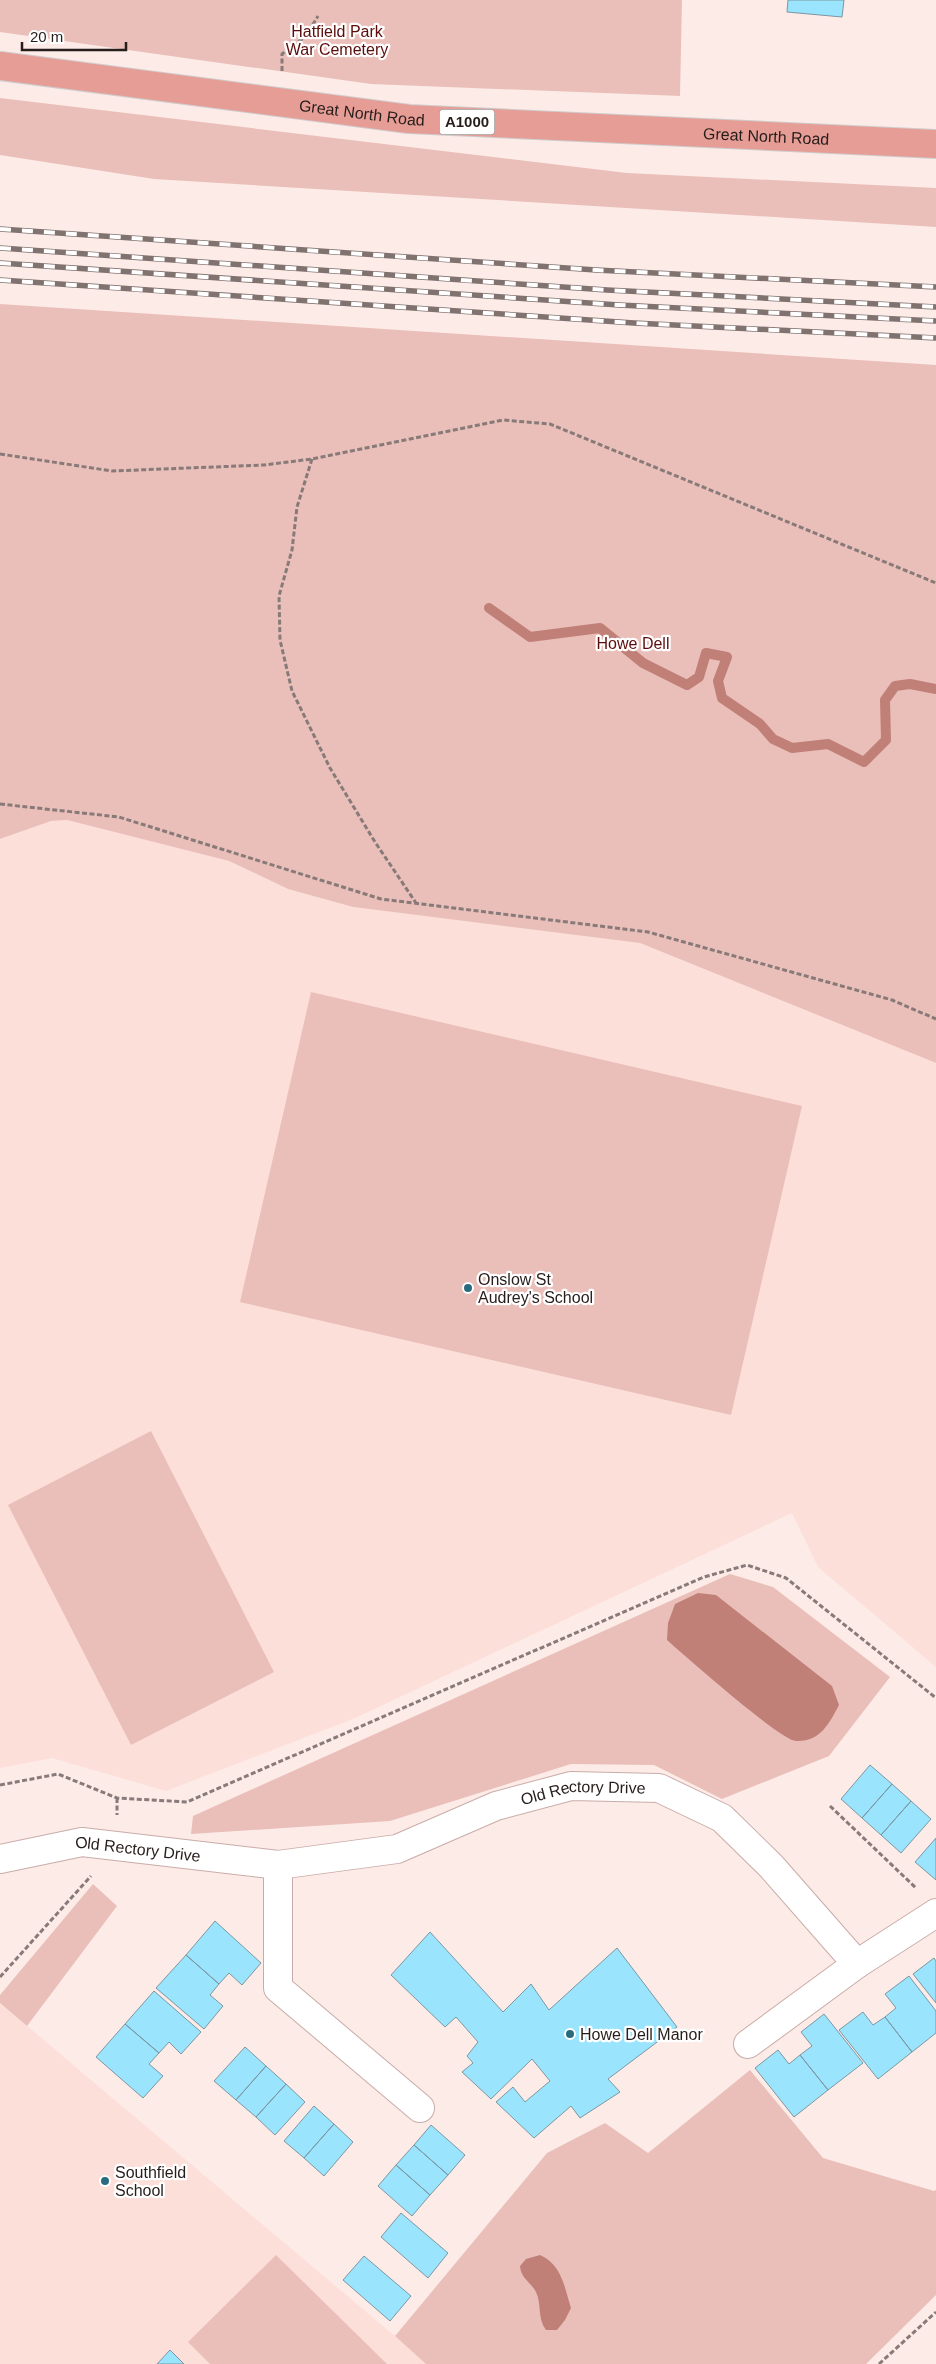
<svg xmlns="http://www.w3.org/2000/svg" width="936" height="2364" font-family="Arial,sans-serif">
<style>
.built{fill:#fddfda}
.green{fill:#eabfb9}
.water{fill:#c08078}
.lines{fill:none;stroke-linecap:round;stroke-linejoin:round}
.stream{stroke:#c08078;stroke-width:10}
.building{fill:#9be4fd;stroke:#7c97a1}
.minor-casing{stroke:#c9aca8;stroke-width:30}
.primary-casing{stroke:#cfcdcd;stroke-width:30}
.path{stroke:#887a78;stroke-width:3;stroke-dasharray:5 2.5;stroke-linecap:butt}
.minor{stroke:#fff;stroke-width:28}
.primary{stroke:#e69d96;stroke-width:28}
.rail-casing{stroke:#7f726f;stroke-width:5.5}
.rail{stroke:#fff;stroke-width:4;stroke-dasharray:11;stroke-linecap:butt}
.poi-dot{fill:#2a6a7e;stroke:#fff;stroke-width:2}
.labels{text-anchor:middle;stroke-width:4.5;stroke-linejoin:round;paint-order:stroke}
.shield{fill:#fff;stroke:#68615f;stroke-width:1}
.shield-label{font-size:15px;font-weight:bold;fill:#271d1b}
.park-label{font-size:16px;fill:#5b0d0b;stroke:#fff}
.street-label{font-size:16px;fill:#271d1b;stroke:#fff}
.poi-label{font-size:16px;fill:#271d1b;stroke:#fff;text-anchor:start}
</style>
<rect width="100%" height="100%" fill="#fdebe8"/>
<path class="built" d="M67,820L229,861L288,889L353,907L640,943L936,1063V1667L818,1567L792,1513L353,1719L166,1791L52,1758L0,1768V839L51,821Z
M0,2003L27,2026L428,2364H0Z"/>
<path class="green" d="M0,0H682L680,96L371,84L0,32Z
M0,98L627,173L936,188V227L154,179L0,155Z
M0,304L936,365V1063L640,943L353,907L288,889L229,861L67,820L51,821L0,839Z
M311,992L802,1106L731,1415L240,1302Z
M151,1431L274,1672L131,1745L8,1505Z
M730,1574L773,1587L890,1677L829,1756L722,1799L654,1765L571,1764L390,1821L191,1834L193,1816Z
M93,1884L117,1906L27,2026L0,2003V1995Z
M750,2070L823,2158L934,2191L936,2190V2295L866,2364H426L395,2336L547,2153L605,2123L648,2153Z
M276,2255L387,2364H210L188,2342Z"/>
<path class="water" d="M698,1593L716,1595L832,1686L839,1705C829,1724 820,1742 796,1741C780,1740 685,1656 667,1640L668,1623L675,1604Z
M540,2255C562,2265 564,2286 571,2308L565,2320L557,2330H546C537,2318 542,2305 536,2292C530,2281 521,2279 520,2266L526,2259Z"/>
<g class="lines">
<path class="stream" d="M489,608L530,637L600,628L643,663L687,685L699,677L706,653L727,657L718,681L722,698L760,724L773,739L792,748L828,744L864,762L886,740L885,700L895,686L910,684L936,689"/>
</g>
<path class="building" d="M788,0H844L842,17L787,12Z
M870,1765L892,1784L862,1818L841,1799Z
M892,1784L911,1801L881,1835L862,1818Z
M911,1801L931,1819L901,1853L881,1835Z
M936,1838V1880L915,1862Z
M215,1921L261,1963L242,1985L229,1973L219,1984L186,1955Z
M430,1932L503,2012L531,1984L549,2010L617,1948L677,2027L608,2079L620,2092L580,2118L571,2106L534,2138L496,2102L513,2087L525,2102L550,2081L532,2059L491,2099L462,2072L473,2063L467,2056L478,2042L456,2017L445,2027L391,1975Z
M186,1955L219,1984L210,1995L223,2006L204,2029L156,1988Z
M934,1958L936,1961V2003L913,1974Z
M909,1976L936,2011V2033L912,2052L885,2017L896,2008L885,1994Z
M154,1991L201,2032L181,2054L169,2042L159,2053L125,2024Z
M863,2012L873,2025L885,2017L912,2052L878,2079L839,2030Z
M824,2014L863,2063L828,2090L800,2055L812,2046L801,2032Z
M125,2024L159,2053L149,2064L163,2076L143,2098L96,2057Z
M245,2047L266,2066L236,2100L214,2081Z
M778,2050L789,2064L800,2055L828,2090L794,2117L755,2068Z
M266,2066L286,2084L256,2117L236,2100Z
M286,2084L305,2102L275,2135L256,2117Z
M314,2106L334,2124L304,2158L284,2141Z
M334,2124L353,2142L324,2176L304,2158Z
M431,2125L465,2155L448,2175L414,2145Z
M414,2145L448,2175L430,2195L396,2165Z
M396,2165L430,2195L412,2216L378,2186Z
M401,2213L448,2253L428,2278L381,2237Z
M364,2256L411,2296L390,2321L343,2280Z
M170,2350L184,2364H157Z"/>
<g class="lines">
<defs>
<g id="minor">
<path id="s1" d="M0,1859L82,1842L278,1865L397,1849L496,1806L571,1786L659,1788L722,1818L771,1866L857,1964L748,2044"/>
<path d="M278,1865V1988L420,2108"/>
<path d="M857,1964L936,1913"/>
</g>
<g id="primary">
<path id="s2" d="M0,66L409,119L936,144"/>
</g>
</defs>
<use href="#minor" class="minor-casing"/>
<use href="#primary" class="primary-casing"/>
<path class="path" d="M282,71V54L306,36L318,16
M0,454L112,471L264,465L312,459L503,420L550,424L936,583
M312,459L297,507L292,550L279,596L280,640L292,691L330,768L375,842L416,903
M0,804L119,817L381,899L648,932L892,1000L936,1019
M0,1785L58,1774L117,1798L187,1802L704,1577L747,1565L786,1578L936,1698
M117,1798V1815
M830,1806L916,1888
M0,1977L91,1876
M879,2364L936,2312"/>
<use href="#minor" class="minor"/>
<use href="#primary" class="primary"/>
<defs>
<path id="rail" d="M0,229L596,270L936,287
M0,248L607,290L936,307
M0,263L619,305L936,321
M0,280L634,323L936,338"/>
</defs>
<use href="#rail" class="rail-casing"/>
<use href="#rail" class="rail"/>
</g>
<g class="poi-dot">
<circle cx="468" cy="1288" r="5"/>
<circle cx="570" cy="2034" r="5"/>
<circle cx="105" cy="2181" r="5"/>
</g>
<g class="labels">
<rect class="shield" x="439.5" y="109.5" width="55" height="25" rx="4"/>
<g class="shield-label">
<text x="467" y="127">A1000</text>
</g>
<g class="park-label">
<text x="337" y="37">Hatfield Park<tspan x="337" dy="18">War Cemetery</tspan></text>
<text x="633" y="649">Howe Dell</text>
</g>
<g class="street-label">
<text dy="6" stroke="none"><textPath href="#s2" startOffset="365">Great North Road</textPath></text>
<text dy="6" stroke="none"><textPath href="#s2" startOffset="770">Great North Road</textPath></text>
<text dy="6" stroke="none"><textPath href="#s1" startOffset="598">Old Rectory Drive</textPath></text>
<text dy="6" stroke="none"><textPath href="#s1" startOffset="140">Old Rectory Drive</textPath></text>
</g>
<g class="poi-label">
<text x="478" y="1285">Onslow St<tspan x="478" dy="18">Audrey's School</tspan></text>
<text x="580" y="2040">Howe Dell Manor</text>
<text x="115" y="2178">Southfield<tspan x="115" dy="18">School</tspan></text>
</g>
</g>
<path d="M22 42v8h104v-8" fill="none" stroke="#271d1b" stroke-width="2.5"/>
<text x="30" y="42" font-size="15" fill="#271d1b" stroke="#ffffff" stroke-width="4" paint-order="stroke">20 m</text>
</svg>
